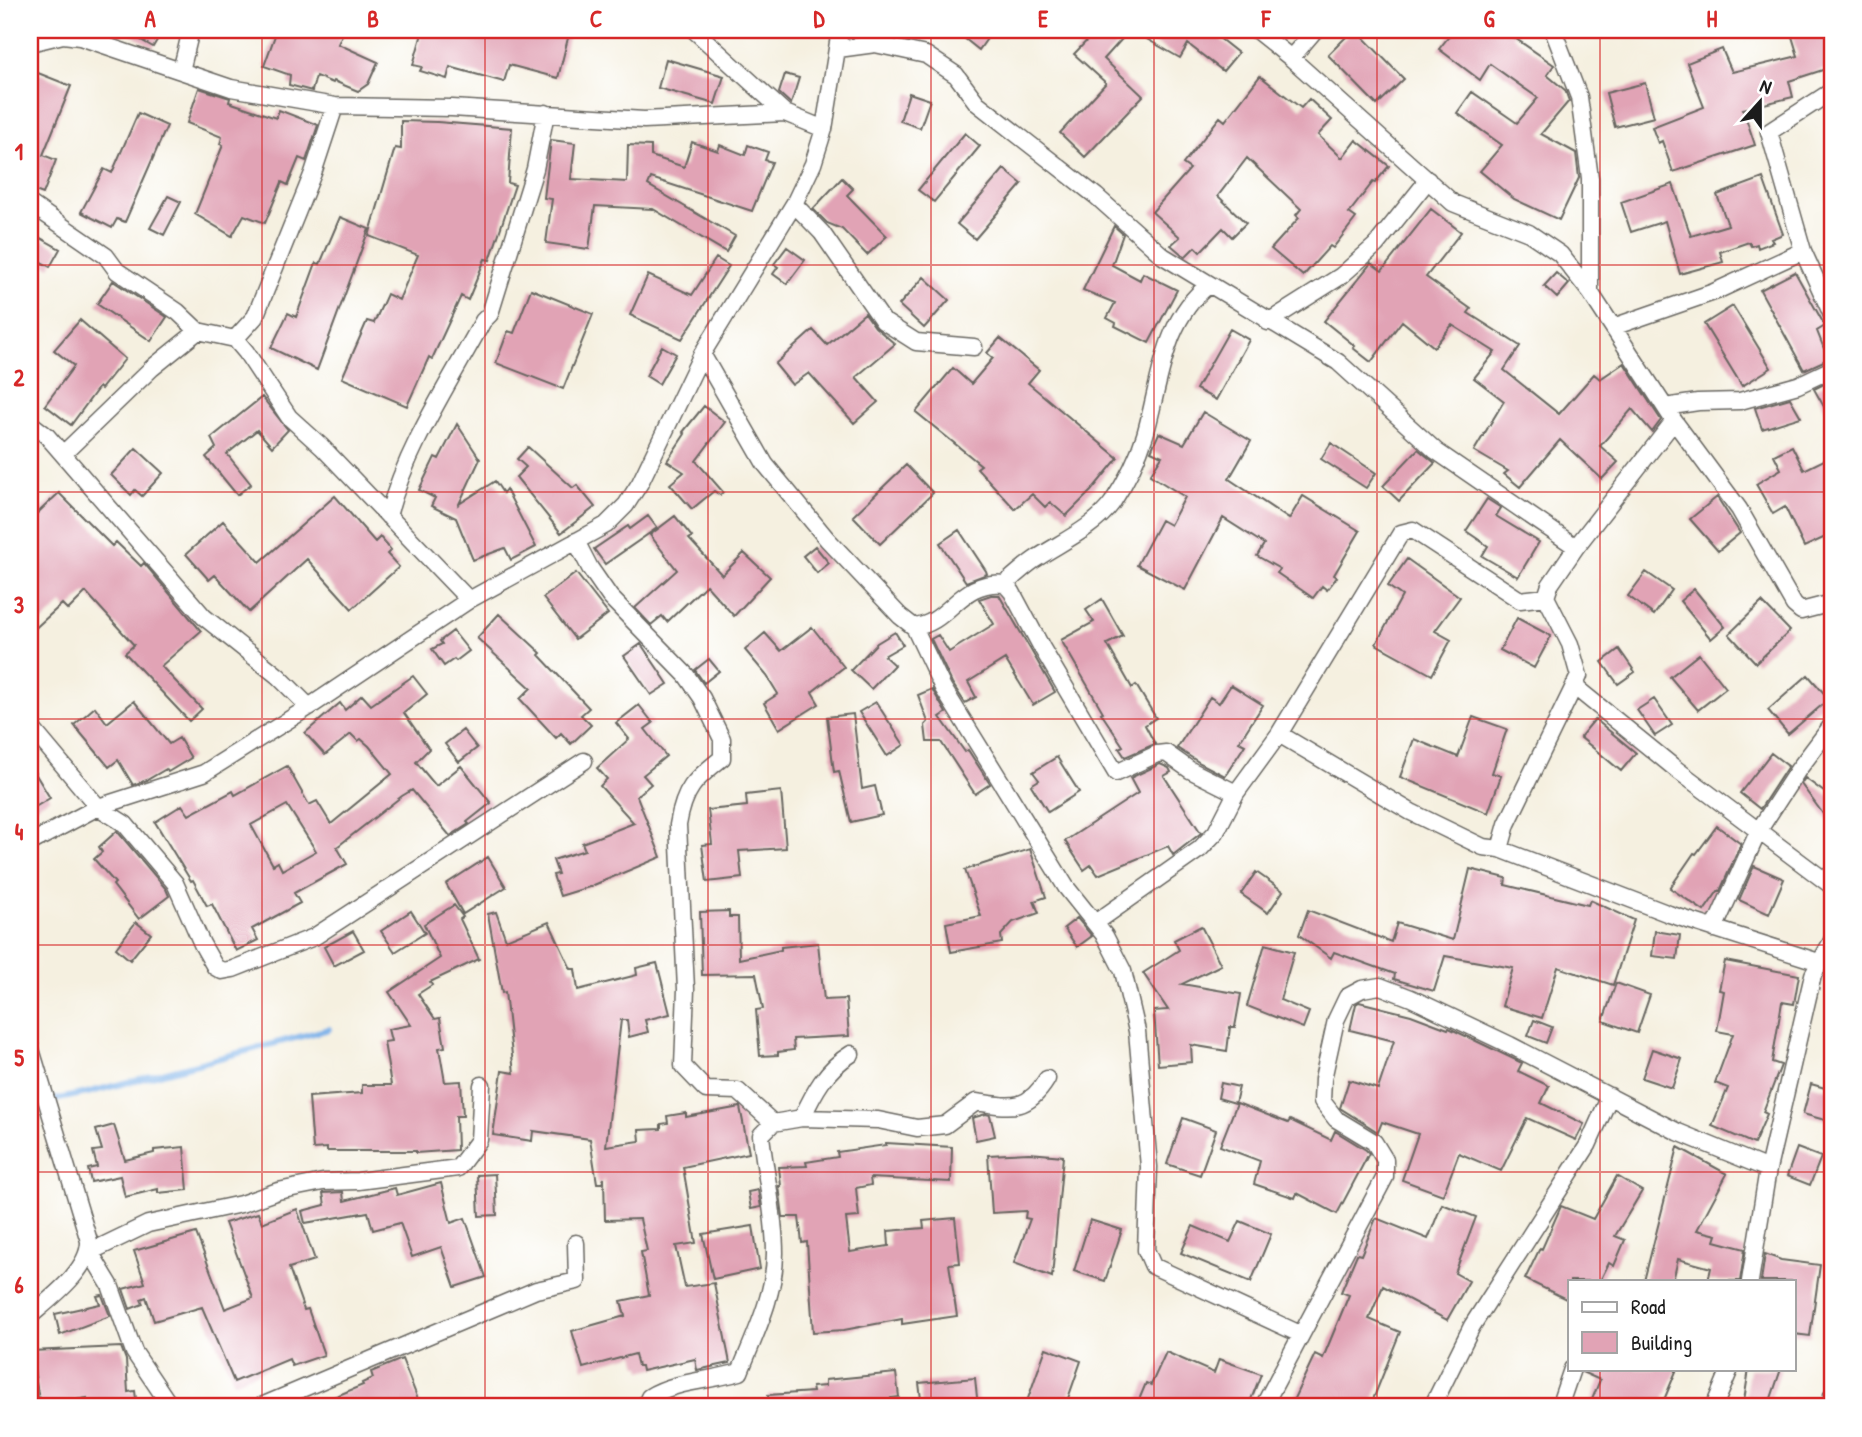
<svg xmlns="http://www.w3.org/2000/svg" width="1862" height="1437" font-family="'Patrick Hand',sans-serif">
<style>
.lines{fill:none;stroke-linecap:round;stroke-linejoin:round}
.stream{stroke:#7ab0e8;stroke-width:6}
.building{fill:#e1a3b5;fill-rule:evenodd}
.street-casing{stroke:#686661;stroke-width:19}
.street{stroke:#fff;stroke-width:16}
.grid{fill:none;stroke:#d62828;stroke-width:2;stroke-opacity:0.55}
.neatline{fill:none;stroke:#d62828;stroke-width:2.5}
.grid-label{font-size:23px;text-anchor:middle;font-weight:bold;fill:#d62828}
</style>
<rect width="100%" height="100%" fill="#fff"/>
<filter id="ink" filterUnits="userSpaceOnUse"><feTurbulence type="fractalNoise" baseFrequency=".0143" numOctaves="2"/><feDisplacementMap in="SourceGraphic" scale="14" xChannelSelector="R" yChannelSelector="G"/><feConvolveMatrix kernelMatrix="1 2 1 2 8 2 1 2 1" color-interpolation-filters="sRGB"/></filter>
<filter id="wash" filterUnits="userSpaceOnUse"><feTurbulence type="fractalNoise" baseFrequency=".00686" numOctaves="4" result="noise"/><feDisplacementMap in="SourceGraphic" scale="28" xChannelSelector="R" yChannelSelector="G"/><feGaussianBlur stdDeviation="1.57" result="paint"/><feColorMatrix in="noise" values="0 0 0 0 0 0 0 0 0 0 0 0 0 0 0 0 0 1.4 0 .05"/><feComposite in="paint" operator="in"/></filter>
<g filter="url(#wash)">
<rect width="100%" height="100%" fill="#f5f0e0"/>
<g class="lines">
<path class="stream" d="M30,1105L87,1093L329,1029"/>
</g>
<g id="blocks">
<path class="building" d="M123,30H163L153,47Z
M277,30H295L306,34L308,30H344L338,44L378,62L368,84L358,91L334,81L333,83L316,76L312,91L289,85L290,75L264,66Z
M423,30H551L569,34L558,78L509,65L504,82L450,67L447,79L420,71L422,67L413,65Z
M954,30H993L979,50Z
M1097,30H1130L1104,59L1143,96L1085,157L1060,133L1106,83L1074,54Z
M1131,30H1209L1238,53L1223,71L1188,44L1180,58Z
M1353,30H1356L1404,79L1377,105L1328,55Z
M1454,30H1518L1512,36L1554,65L1547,75L1565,90L1569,101L1541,134L1576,153L1579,178L1559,220L1514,199L1480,171L1502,145L1457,113L1472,92L1517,123L1538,98L1490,64L1480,80L1439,49Z
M1790,30H1830L1832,37V67L1789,81L1793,97L1743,109L1755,145L1673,172L1662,141L1658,143L1652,127L1704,107L1687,63L1722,49L1732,72L1798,56Z
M666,59L724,76L715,104L658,88Z
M38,73L71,86L43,155L56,160L43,194L30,189V94Z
M785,74L799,78L791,104L779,93Z
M1260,76L1301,108L1309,99L1332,120L1318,135L1342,158L1356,140L1389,166L1375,183L1373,182L1349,213L1356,218L1333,248L1330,246L1303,276L1271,249L1299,218L1296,215L1301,209L1247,158L1218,196L1246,223L1232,237L1223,228L1200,252L1195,247L1185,257L1171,245L1180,237L1152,212L1190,169L1183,164L1220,117L1225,121Z
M1645,83L1654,117L1615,127L1606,93Z
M199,88L230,98L229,102L276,118L279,110L318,125L306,161L299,158L288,185L282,182L265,223L244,215L232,236L195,214L223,145L220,144L222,137L187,123Z
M909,93L930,100L920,128L900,121Z
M138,113L167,126L125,222L117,219L112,228L81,212L104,169L112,173Z
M401,121L437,122L512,128L508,183L515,185L490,260L485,259L468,300L461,296L432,359L429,357L407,406L342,378L367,321L374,323L387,294L399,300L418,255L369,236L395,148L401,149Z
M965,133L980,146L934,202L918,190Z
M551,140L575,143L571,179L627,182L628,145L651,146V156L684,167L692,142L718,151L720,145L745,155L748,145L768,152L765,160L772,162L752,211L651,178L648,185L735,236L726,252L653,209L595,206L589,249L546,243L552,199L544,198Z
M1004,169L1022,184L975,239L957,224Z
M842,178L853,189L847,195L887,236L867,255L842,229L827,223L813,209Z
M1763,178L1783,234L1771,239L1773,242L1758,248L1757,244L1751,246L1749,242L1720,252L1723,262L1680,274L1665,221L1631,232L1621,202L1673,184L1691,236L1728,225L1717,195Z
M168,196L181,202L164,235L150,228Z
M1431,209L1461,232L1426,277L1471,309L1468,313L1520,346L1504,370L1559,414L1594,374L1600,379L1624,363L1661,420L1652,432L1632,409L1600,446L1618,462L1602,479L1560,440L1520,487L1504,474L1508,471L1474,451L1504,401L1474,378L1495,352L1452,325L1434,347L1402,321L1371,362L1353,348L1355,346L1324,321L1371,263L1382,271Z
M340,217L369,229L317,370L271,348L288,313L296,317L316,263L320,264Z
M1114,226L1123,234L1112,265L1140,280L1143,273L1177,290L1149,343L1115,326L1116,323L1107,318L1115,303L1083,290Z
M30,232L60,249L50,267L30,256Z
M787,247L805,260L787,284L773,274L778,267L774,264Z
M716,258L729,266L682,339L630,315L648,275L692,295Z
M1795,272L1825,326L1817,331L1828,359L1804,370L1760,290Z
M1556,273L1569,284L1557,298L1544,286Z
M924,277L949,300L924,328L899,305Z
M113,281L167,317L151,341L97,304Z
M531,289L593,314L563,389L496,363L508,331L514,333Z
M1733,306L1771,368L1742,386L1704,324Z
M865,313L875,327L895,344L856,377L878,402L854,423L809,373L792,385L775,364L813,330L827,345Z
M80,320L125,359L101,389L99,387L71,425L45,405L74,366L54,350Z
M1230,329L1249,340L1216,400L1196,389Z
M1000,338L1039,370L1028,383L1118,458L1091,491L1066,516L1050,502L1045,507L1032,494L1015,509L977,468L981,465L916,412L953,368L971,384L993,358L987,353Z
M662,346L676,354L659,384L646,376Z
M1832,380V421L1814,389Z
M262,397L288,430L272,447L257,430L227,454L251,484L237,495L206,457L216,448L211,438Z
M1790,398L1801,417L1762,429L1755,408Z
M704,406L725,422L696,461L723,492L720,495L714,491L692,509L670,484L684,472L667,461L685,434L683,432Z
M1203,412L1251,441L1229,479L1289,519L1303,496L1360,531L1334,575L1337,577L1327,590L1322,586L1313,598L1277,573L1280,569L1257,556L1264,544L1223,518L1185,590L1137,565L1161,520L1170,525L1185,497L1150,475L1162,456L1151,451L1159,433L1184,444Z
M457,424L480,459L459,504L495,481L503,493L506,489L536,547L511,560L505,548L473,560L456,518L431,506L435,498L419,490L435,457L439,459Z
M1331,443L1376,473L1366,488L1321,459Z
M1792,446L1804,470L1832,456V534L1804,547L1785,507L1773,514L1756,484L1781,469L1774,455Z
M528,447L573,488L577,485L595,507L561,533L516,477L526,467L517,459Z
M136,448L163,473L142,496L135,490L131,495L111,475Z
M1418,449L1435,463L1399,501L1383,486Z
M906,465L933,493L880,544L853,516Z
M59,493L112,546L116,542L141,566L144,563L201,631L161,666L202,709L189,721L125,653L134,645L86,592L68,610L62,604L30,633V520Z
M335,496L375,542L380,537L391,550L387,554L399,567L352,609L307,559L249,612L215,575L209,580L186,554L223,521L260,562Z
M1717,497L1740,533L1718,551L1690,519Z
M1487,499L1501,508L1496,516L1539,542L1518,577L1482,556L1488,546L1466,531Z
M648,516L657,528L605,564L594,549L628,526L630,529Z
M675,516L692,537L689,539L722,575L744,553L770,577L734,616L706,585L667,622L662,616L651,625L635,608L677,570L650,535Z
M959,530L986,571L987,574L966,582L940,543Z
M815,546L829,563L817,573L803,556Z
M1407,559L1460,597L1435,631L1451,640L1432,675L1376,644L1402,596L1388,586Z
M1646,572L1672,590L1654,615L1628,596Z
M576,573L608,614L575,639L543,598Z
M1694,589L1725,627L1711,639L1680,601Z
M991,595H999L1055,692L1033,705L1005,659L968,682L976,697L965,703L952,683L931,639L938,635L949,652L994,624L979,599Z
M1102,599L1123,636L1107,644L1132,688L1136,685L1156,718L1145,725L1155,744L1125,757L1119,748L1123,746L1101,713L1103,712L1061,640L1094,622L1086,610Z
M1762,602L1790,631L1756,663L1729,634Z
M499,614L541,653L539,655L589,708L581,715L591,725L571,744L561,733L556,738L520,699L531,688L477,638Z
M1517,618L1551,636L1534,668L1500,650Z
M812,627L844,667L812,692L819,704L779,729L764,703L778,694L767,676L745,650L765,633L781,651Z
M453,631L469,651L456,661L454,659L444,666L432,649L442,644L440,641Z
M895,632L903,645L884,656L894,665L871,689L851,670L877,643Z
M641,644L668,684L651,695L624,656Z
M1619,649L1635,672L1618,684L1602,662Z
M1699,654L1726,688L1698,710L1670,677Z
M709,659L719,671L704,683L695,670Z
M1808,675L1829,699L1788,734L1768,710Z
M413,676L427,694L404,713L429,749L416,762L436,786L461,766L491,803L467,822L469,824L450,836L412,790L402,796L337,847L347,864L294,893L300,903L252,929L258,940L236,951L212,904L207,906L193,880L191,881L155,822L182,805L189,815L233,791L235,795L287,766L309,805L317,801L331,824L392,774L369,746L361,739L358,741L351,734L325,755L305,733L340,703L345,710L362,695L371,705ZM287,805L316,851L282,870L278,862L273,865L251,825Z
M1231,685L1263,705L1239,742L1245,745L1225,776L1200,763L1177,748L1210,697L1219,703Z
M932,689L946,713L940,717L965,752L968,750L990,784L975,794L941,742H927L925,725L928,722L918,695Z
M1654,699L1672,725L1655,736L1637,710Z
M134,701L169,744L179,738L191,758L168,772L166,769L147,780L133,785L118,760L109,767L74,725L95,707L107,723Z
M876,702L904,745L887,756L859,712Z
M639,705L653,723L645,729L666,756L643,775L651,784L637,796L661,857L589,887L560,896L553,875L558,874L553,860L585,850L582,843L634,823L600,786L607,779L597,768L629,739L616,723Z
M853,714L862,789L875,786L882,815L851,822L839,771L834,772L827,717Z
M1473,717L1507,729L1492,773L1501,776L1488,813L1400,777L1414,739L1458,757Z
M1595,719L1636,753L1621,771L1580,737Z
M463,730L477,748L459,762L445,744Z
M1771,753L1788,766L1760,809L1740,793Z
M1057,757L1079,792L1048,812L1031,785L1039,780L1033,772Z
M1160,764L1169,768L1171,772L1164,776L1201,833L1173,855L1168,846L1098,875L1091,865L1084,870L1065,841L1138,793L1130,778Z
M30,765L50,798L30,810Z
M1805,778L1832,798V826L1801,784Z
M781,791L786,848L739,851L742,878L707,882L702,845L712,844L708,810L747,806L746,795Z
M1717,826L1741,844L1720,891H1718L1704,911L1670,888L1694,853L1696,854Z
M117,831L166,889L169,896L139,919L113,885L115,883L94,859L102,852L99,847Z
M1030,849L1046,897L1034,901L1039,913L1013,922L1001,935L1002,943L951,952L946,923L981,916L965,870Z
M488,857L506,887L463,914L446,884Z
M1754,866L1784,879L1769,914L1739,900Z
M1470,869L1506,878L1505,885L1588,905L1590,900L1634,920L1613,985L1558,967L1542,1018L1502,1006L1513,968L1445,956L1434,991L1394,979L1395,974L1334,952L1331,958L1299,935L1308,910L1391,942L1397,923L1453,940Z
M1256,872L1283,891L1268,913L1241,894Z
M454,905L463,917L460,919L479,959L430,982L432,985L418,994L435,1019L440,1018L445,1047L439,1048L445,1082L461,1081L463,1116H456L457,1150L416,1153V1151H327V1148L313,1149L309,1097L362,1093V1085H391L384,1042L391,1041L388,1029L411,1025L389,992L440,958L424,924Z
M411,911L425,933L395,952L381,931Z
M729,911V917H738L739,959L781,950V947L818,943L824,1000L846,999L849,1036L793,1039L794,1050L778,1052V1055L760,1056L756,1010L763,1009L756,974L702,975L700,912Z
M496,912L506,940L549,922L571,969H575L578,990L637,975L636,968L657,963L670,1014L645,1020L648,1032L629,1037L627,1020H621L606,1146L640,1141L639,1130L661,1129V1124L668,1123L667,1116L686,1113V1117L740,1107L749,1153L683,1167L696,1243L676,1246L685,1287L714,1283L730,1363L697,1370L695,1359L642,1371L641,1366H638L635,1354L583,1368L572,1331L625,1316L621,1301L649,1295L641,1252L647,1251L640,1219L605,1220L604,1178L602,1183H597L590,1139L533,1131L532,1141L493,1135L502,1071L514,1073L505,992L502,993L488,914Z
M1077,918L1092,936L1077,947L1064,928Z
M136,922L151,934L130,960L116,948Z
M1201,926L1221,965L1182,984L1241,994L1235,1027H1230L1227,1051L1191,1045L1192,1062L1158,1065L1154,1011L1168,1010L1143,973L1179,950L1174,940Z
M353,931L364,950L334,966L324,947Z
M1655,931L1680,935L1677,959L1652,956Z
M1265,944L1294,952L1280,1000L1309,1012L1303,1028L1247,1006Z
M1725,961L1799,975L1794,1004L1782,1002L1772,1062L1781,1065L1763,1112L1767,1114L1754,1144L1712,1126L1728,1088L1715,1083L1733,1034L1717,1031L1724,991L1719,990Z
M1616,983L1650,995L1637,1033L1603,1021Z
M1359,1002L1411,1015L1448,1029L1449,1028L1522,1063L1518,1071L1549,1086L1541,1103L1584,1124L1576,1140L1527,1118L1501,1171L1459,1153L1443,1195L1402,1180L1418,1134L1382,1122L1378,1132L1340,1108L1349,1080L1378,1089L1394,1041L1350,1030L1356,1004Z
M1534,1020L1552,1027L1546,1043L1528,1036Z
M1652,1049L1682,1059L1672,1088L1642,1078Z
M1221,1083L1239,1087L1235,1103L1218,1098Z
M1811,1084L1832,1090V1122L1803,1114Z
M1237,1103L1288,1123L1290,1120L1331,1140L1335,1131L1366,1150L1369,1153L1366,1159L1337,1214L1297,1193L1295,1198L1254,1184L1260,1161L1220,1146Z
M986,1114L990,1115L995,1136L976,1140L972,1118Z
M1183,1118L1216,1130L1200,1175L1167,1164Z
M114,1125L125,1160L154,1153V1150L184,1147L188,1190L158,1193V1189L125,1197L120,1176L91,1182L88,1169L97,1167L93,1151L102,1150L96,1130Z
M886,1143L952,1147L951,1182L870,1178L871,1185L856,1188L859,1217L846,1218L850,1252L889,1246L888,1231L924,1228L923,1221L955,1218L960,1263L949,1264L957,1316L902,1324V1319L844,1330L813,1332L807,1242L802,1243L799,1217H783L779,1186H781L779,1167L807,1166L806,1162L838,1157L837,1152L886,1145Z
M1678,1147L1727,1174L1697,1230L1717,1235L1715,1241L1745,1249L1740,1281H1708L1711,1268L1678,1259L1673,1281H1644Z
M1797,1148L1821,1157L1810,1185L1787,1176Z
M1029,1153L1063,1156L1052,1277L1014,1263L1030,1219L1025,1218L1026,1211L992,1213L988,1155Z
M495,1174L497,1215L479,1216L477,1175Z
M1617,1176L1642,1191L1615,1236L1625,1240L1614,1266L1609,1263L1600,1281H1570V1301L1525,1279L1540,1248L1542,1249L1561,1206L1593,1219Z
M441,1183L451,1223L465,1218L486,1277L455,1287L441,1247L412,1257L400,1223L373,1230L368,1212L305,1223L302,1211L325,1205L323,1193L343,1192L344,1201L395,1188L397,1195Z
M758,1190L761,1207L751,1209L748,1192Z
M1442,1204L1476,1217L1455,1273L1469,1281L1447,1320L1383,1286L1369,1319L1400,1332L1370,1407H1290L1315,1354L1323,1358L1349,1295L1341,1292L1357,1254L1361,1255L1376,1218L1428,1239Z
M297,1209L315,1260L289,1268L304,1310L308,1309L324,1355L292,1366L289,1359L234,1382L202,1307L154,1321L146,1297L141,1299L143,1304L130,1309L123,1289L145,1283L134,1251L196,1233L225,1309L253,1298L225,1223L258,1213L262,1223Z
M1090,1220L1122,1230L1105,1281L1074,1271Z
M1240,1221L1271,1234L1251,1282L1181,1253L1193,1226L1230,1242Z
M753,1226L760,1269L713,1279L703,1234Z
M1765,1254L1781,1260L1820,1265L1810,1336L1794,1334V1281H1761Z
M102,1295L110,1316L60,1335L55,1314L100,1304L97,1296Z
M121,1347L126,1360L128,1392L135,1391L137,1407H87V1398L40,1406L31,1351Z
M1046,1348L1081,1361L1065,1407H1025Z
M1166,1352L1214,1373L1219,1359L1261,1374L1248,1407H1136L1146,1383L1151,1385Z
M402,1359L421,1407H310L363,1385L362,1383L373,1378L371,1372Z
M1582,1369H1677L1661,1407H1646L1627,1400L1624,1407H1589L1600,1380L1582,1372Z
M1749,1369H1781L1768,1407H1743Z
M896,1373L899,1397L891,1398L892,1403L854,1407H769L768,1395L813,1392L812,1387L825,1386V1380Z
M975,1378L978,1407H922L919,1383Z"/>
</g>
</g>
<g filter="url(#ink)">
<use href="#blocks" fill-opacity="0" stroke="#686661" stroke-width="2"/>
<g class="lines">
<defs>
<path id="street" d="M694,30L785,113L824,129
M1256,30L1291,58L1453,203L1529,233L1560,254L1590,292L1674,421L1739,509L1794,605L1801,611L1832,603
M1553,30L1579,97L1590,178V292
M30,43L63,35L80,37L231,88L335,106L452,108L644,120L785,113
M838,49L875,44L926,55L956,75L977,103L1096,196L1163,256L1338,362L1436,451L1576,547
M1291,58L1315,30
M181,71L191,30
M1832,91L1769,132L1803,251L1832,315
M794,204L822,233L883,321L916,342L974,347
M32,205L106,256L117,271L178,312L198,331L235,339L246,352L289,417L322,447L469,600
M1268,322L1341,276L1376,245L1428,180
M1613,327L1714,292L1803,251
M235,339L255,317L313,173L335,106
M702,354L765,464L827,539L900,616L914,627C950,624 959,579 1005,584L1012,592L1042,648L1116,773L1157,754L1166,753L1190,770L1236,793
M1665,407L1698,402L1740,401L1798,385L1832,369
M1674,421L1576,547L1550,585L1546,597L1570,644L1579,676L1507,824L1500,849L1669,914L1819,962
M30,423L47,436L204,617L278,676L309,707
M63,454L152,368L198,331
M388,516C407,446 448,385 483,321L490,314L535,169L546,113
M576,541L590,568L610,597L686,675L702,698L722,739V758C694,780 684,789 678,825L686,989L683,1066L706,1090L738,1091L773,1123L802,1118L878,1120L917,1128L945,1125L976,1102C1011,1107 1027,1112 1047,1079
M1005,584C1014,576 1024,567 1034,560C1059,543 1094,528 1112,503C1125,483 1138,458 1145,435C1160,384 1163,319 1209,285
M914,627L943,688L1066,887L1105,936L1123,971L1137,1031L1149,1167L1146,1250L1153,1266L1300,1334
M1575,687L1676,769L1832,886
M30,726L98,807L125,824L175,883L202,944L215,967L222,971L233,969L314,937L584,761
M1279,734L1411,812L1483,847L1500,849
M30,843L98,807L204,773L309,707L469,600L606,525L626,505L640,483L702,354L794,204L813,164L824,129L840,30
M1095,923L1200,849L1216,832L1236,793L1279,734L1401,533L1413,530L1520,600L1546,597
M1714,929L1759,830L1798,770L1832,725
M30,1046L89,1241C90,1269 51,1298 30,1316
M802,1118C814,1092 826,1069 851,1054
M1750,1281L1768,1169L1813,975L1832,941
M171,1407L134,1352L110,1285L90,1252L148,1224L241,1204L278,1191L323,1182L358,1181L458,1168L479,1140L482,1085
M259,1407L536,1290L577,1281L576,1243
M646,1407L649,1397C675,1381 710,1381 740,1372C755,1334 775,1295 775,1253C775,1214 765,1174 761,1135L773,1123
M1263,1407L1385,1177V1160L1374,1142L1336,1119L1322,1101L1323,1079L1336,1020L1347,997L1362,989L1380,986L1411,998L1510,1045L1678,1132L1768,1169
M1432,1407L1472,1326L1588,1145L1610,1096
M1559,1407L1572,1369
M1714,1407L1730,1369
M1831,1407L1832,1395"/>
</defs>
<use href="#street" class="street-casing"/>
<use href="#street" class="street"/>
</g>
</g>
<path class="grid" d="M262,30V1407M485,30V1407M708,30V1407M931,30V1407M1154,30V1407M1377,30V1407M1600,30V1281M30,265H1832M30,492H1832M30,719H1832M30,945H1832M30,1172H1832M1600,1369V1407"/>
<rect width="1862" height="1437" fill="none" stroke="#fff" stroke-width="77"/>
<rect x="1568" y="1280" width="228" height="91" fill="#ffffff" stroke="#a4a4a4" stroke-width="2"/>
<rect x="1582" y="1302" width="35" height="10" fill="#ffffff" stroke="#a4a4a4" stroke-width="2"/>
<text x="1631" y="1314" font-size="21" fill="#1c1c1c">Road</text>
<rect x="1582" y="1332" width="35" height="21" fill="#e1a3b5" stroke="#a4a4a4" stroke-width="2"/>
<text x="1631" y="1350" font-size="21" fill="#1c1c1c">Building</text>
<g transform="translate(1760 102) rotate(21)" stroke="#ffffff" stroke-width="5" paint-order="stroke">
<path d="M0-5L12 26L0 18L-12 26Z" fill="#1c1c1c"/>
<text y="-10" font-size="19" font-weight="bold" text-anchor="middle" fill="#1c1c1c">N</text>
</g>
<rect x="38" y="38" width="1786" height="1360" class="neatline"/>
<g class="grid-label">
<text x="150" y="27">A</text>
<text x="373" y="27">B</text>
<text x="596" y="27">C</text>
<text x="819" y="27">D</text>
<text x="1043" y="27">E</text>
<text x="1266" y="27">F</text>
<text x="1489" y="27">G</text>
<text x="1712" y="27">H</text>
<text x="19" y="160">1</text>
<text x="19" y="386">2</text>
<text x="19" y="613">3</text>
<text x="19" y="840">4</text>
<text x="19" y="1066">5</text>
<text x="19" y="1293">6</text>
</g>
</svg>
